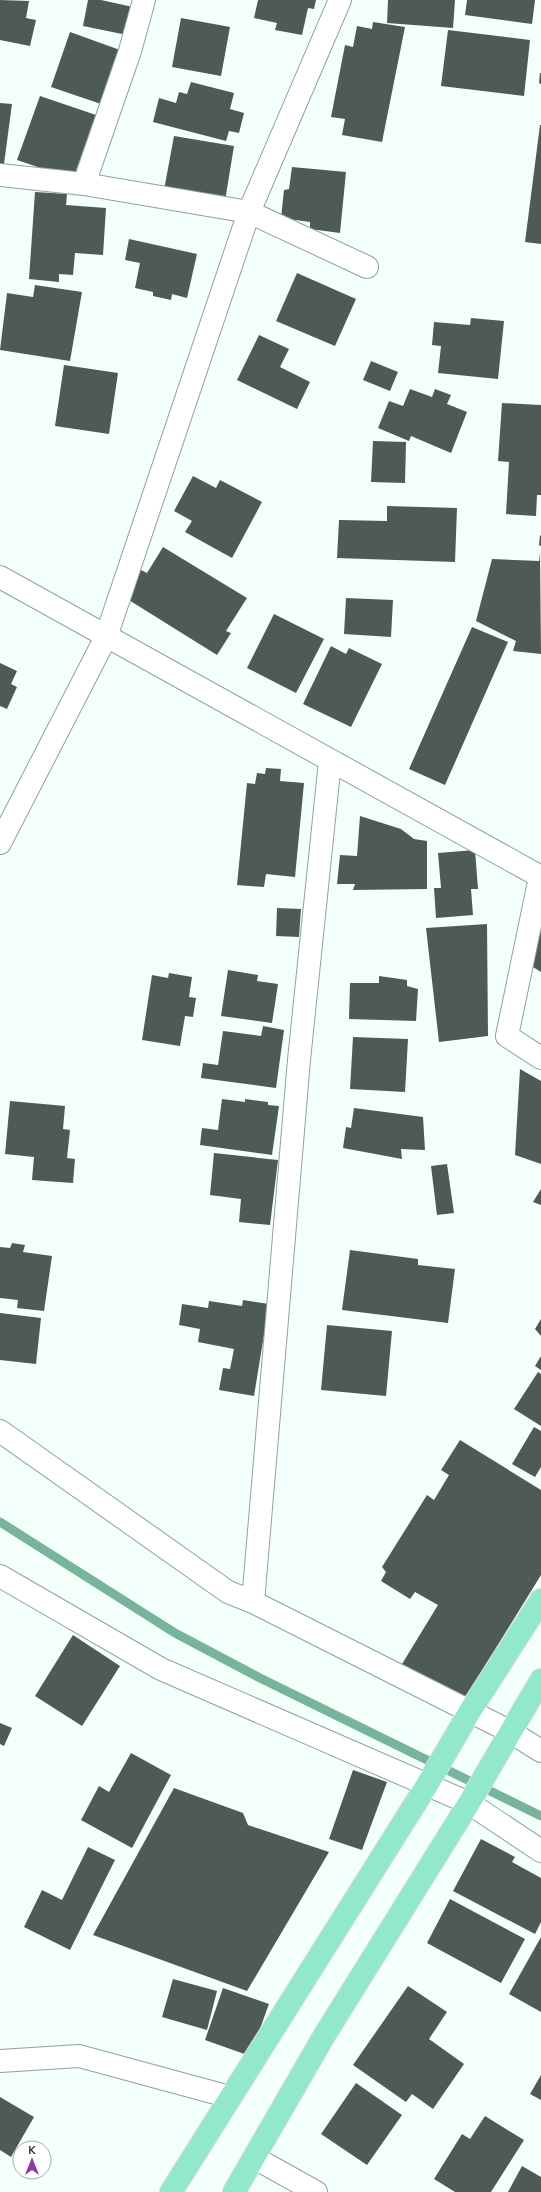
<svg xmlns="http://www.w3.org/2000/svg" width="541" height="2192" font-family="Mulish,sans-serif">
<style>
.lines{fill:none;stroke-linecap:round;stroke-linejoin:round}
.stream{stroke:#78b49c;stroke-width:9}
.building{fill:#4e5b55}
.minor-casing{stroke:#93a19b;stroke-width:24}
.major-casing{stroke:#ddd;stroke-width:24}
.minor{stroke:#fff;stroke-width:22}
.major{stroke:#91e8cb;stroke-width:22}
</style>
<rect width="100%" height="100%" fill="#f3fff9"/>
<g class="lines">
<path class="stream" d="M0,1522L175,1633L260,1678L541,1816"/>
</g>
<path class="building" d="M0,0L29,1L26,18L36,20L30,46L0,40Z
M88,0H101L133,7L127,35L83,26Z
M258,0H316L314,9L308,8L302,35L275,30L277,23L254,18Z
M388,0H455L453,28L387,23Z
M467,0H535L532,24L465,15Z
M181,18L230,27L221,76L172,67Z
M373,22L405,27L382,142L342,135L345,119L331,117L345,45L353,47L357,26L372,29Z
M448,30L530,40L524,96L441,86Z
M70,32L120,50L101,104L51,87Z
M540,73H541V84L539,83Z
M191,82L234,93L230,109L244,113L239,133L229,131L226,141L153,122L159,98L176,103L179,92L187,94Z
M40,96L96,115L73,179L17,160Z
M0,103L12,104L4,164H0Z
M540,125H541V244L525,242Z
M174,136L234,146L225,201L164,190Z
M292,167L346,172L340,233L310,229V222L281,218L284,190L289,189Z
M35,192L67,194L66,205L106,208L103,255L75,253L73,275L59,274V282L29,279Z
M129,239L197,254L187,298L172,294L171,300L153,296V292L135,288L140,263L125,260Z
M297,273L356,299L335,346L276,321Z
M35,285L82,292L70,361L0,350L7,293L33,297Z
M471,318L504,321L498,379L438,373L441,346L432,345L434,322L470,325Z
M259,335L289,349L280,367L310,382L297,409L237,380Z
M371,361L398,372L390,391L363,380Z
M64,365L118,373L109,434L55,426Z
M410,389L432,397L435,389L451,395L447,404L467,412L451,453L411,436L409,441L378,428L389,401L403,406Z
M502,403L541,405V495H537L536,516L506,514L509,462L498,461Z
M373,441L406,442L405,483L371,482Z
M193,476L216,488L220,480L262,502L232,558L185,532L192,521L174,511Z
M387,506L457,508L455,562L337,558L339,520L387,521Z
M540,535L541,536V546L539,545Z
M163,547L247,598L226,631L231,633L217,655L124,597L141,570L147,573Z
M540,553L541,654L513,651L516,641L476,621L492,559L539,561Z
M346,598L393,600L391,637L344,634Z
M274,614L324,639L296,693L247,668Z
M472,627L508,642L445,785L409,769Z
M331,646L346,654L349,648L382,664L351,727L303,704Z
M0,663L17,671L11,684L17,687L7,709L0,706Z
M266,768L281,769L280,781L304,783L295,877L266,874L264,887L237,885L247,783L255,784L257,773L265,774Z
M360,816L401,829L414,839L427,841V889L353,890L355,884H337L340,855L357,856Z
M475,850L478,889H471L473,915L436,918L434,888H441L438,853Z
M540,897H541V972L533,967Z
M277,908L301,909L299,937L276,936Z
M487,924L488,1036L439,1042L426,928Z
M228,970L258,975L257,981L278,984L272,1023L221,1016Z
M169,973L192,977L189,997L196,998L193,1017L185,1016L180,1046L142,1040L152,975L168,978Z
M379,976L407,980V986L418,989L416,1021L349,1019L350,983H379Z
M263,1026L284,1030L276,1088L201,1078L203,1063L218,1065L223,1031L261,1036Z
M353,1037L408,1039L405,1092L350,1089Z
M520,1069L541,1081V1164L515,1155Z
M222,1099L245,1102V1099L268,1102V1105L279,1106L272,1155L200,1145L202,1128L218,1130Z
M10,1101L65,1106L63,1129L70,1130L67,1158L75,1159L73,1183L32,1180L34,1157L5,1154Z
M354,1108L423,1117L425,1150L401,1149L402,1159L343,1148L346,1127L351,1128Z
M214,1153L278,1160L270,1225L239,1222L241,1199L210,1195Z
M447,1164L454,1213L437,1215L431,1166Z
M541,1189V1205L533,1202Z
M12,1243L25,1245L23,1252L52,1256L44,1311L17,1308L18,1300L0,1298V1247L10,1248Z
M350,1250L418,1259V1265L455,1269L448,1323L342,1310Z
M243,1300L269,1304L254,1396L219,1390L223,1368L230,1369L234,1349L198,1342L200,1329L179,1325L182,1304L208,1308L209,1301L242,1306Z
M0,1313L41,1318L36,1364L0,1360Z
M541,1319V1336L535,1329Z
M327,1325L392,1331L386,1396L321,1390Z
M541,1356V1370L535,1366Z
M538,1372L541,1374V1426L514,1409Z
M534,1427L541,1431V1467L535,1477L512,1464Z
M460,1440L541,1490V1575L465,1698L447,1687L445,1690L402,1664L438,1605L415,1592L410,1599L381,1581L386,1572L382,1567L427,1495L434,1500L449,1475L441,1470Z
M73,1635L120,1666L82,1726L35,1696Z
M0,1723L12,1728L4,1746L0,1744Z
M131,1753L171,1775L132,1848L81,1820L99,1786L109,1792Z
M353,1770L387,1782L362,1850L329,1839Z
M174,1788L243,1813L248,1825L329,1852L247,1991L93,1935Z
M481,1839L515,1857L512,1862L541,1878V1922L535,1934L453,1891Z
M88,1847L115,1860L70,1950L24,1927L42,1890L62,1900Z
M450,1899L525,1939L501,1983L427,1943Z
M541,1937V2012L509,1994Z
M173,1979L217,1991L207,2030L162,2017Z
M408,1986L447,2012L429,2039L464,2064L433,2109L412,2094L406,2102L353,2065Z
M223,1988L269,2004L250,2056L205,2040Z
M541,2075V2100L530,2094Z
M356,2083L402,2115L367,2165L321,2134Z
M0,2097L34,2117L11,2157L0,2150Z
M485,2116L524,2140L491,2192H455L434,2179L462,2134L470,2139Z
M522,2166L541,2177V2192H508Z"/>
<g class="lines">
<defs>
<path id="minor" d="M0,175L84,184L249,212L367,267
M84,184L130,51L144,0
M0,577L541,877
M0,843L106,637L249,212L340,0
M540,877L507,1036L541,1058
M0,1431L228,1592L253,1602L509,1731L541,1751
M0,1576L161,1669L469,1803L541,1851
M253,1602L299,1060L330,761
M0,2061L79,2056L230,2097
M255,2158L316,2192"/>
<path id="major" d="M171,2192L427,1785L470,1711L541,1600
M234,2192L324,2036L469,1803L541,1680"/>
</defs>
<use href="#minor" class="minor-casing"/>
<use href="#major" class="major-casing"/>
<use href="#minor" class="minor"/>
<use href="#major" class="major"/>
</g>
<g transform="translate(32 2160)"><circle r="19" fill="#ffffff" stroke="#a9abaa"/>
<path d="M0-3L7 15L0 10L-7 15Z" fill="#8d3aa8"/>
<text y="-6" font-size="11" font-weight="bold" text-anchor="middle" fill="#282d2b">K</text>
</g>
</svg>
